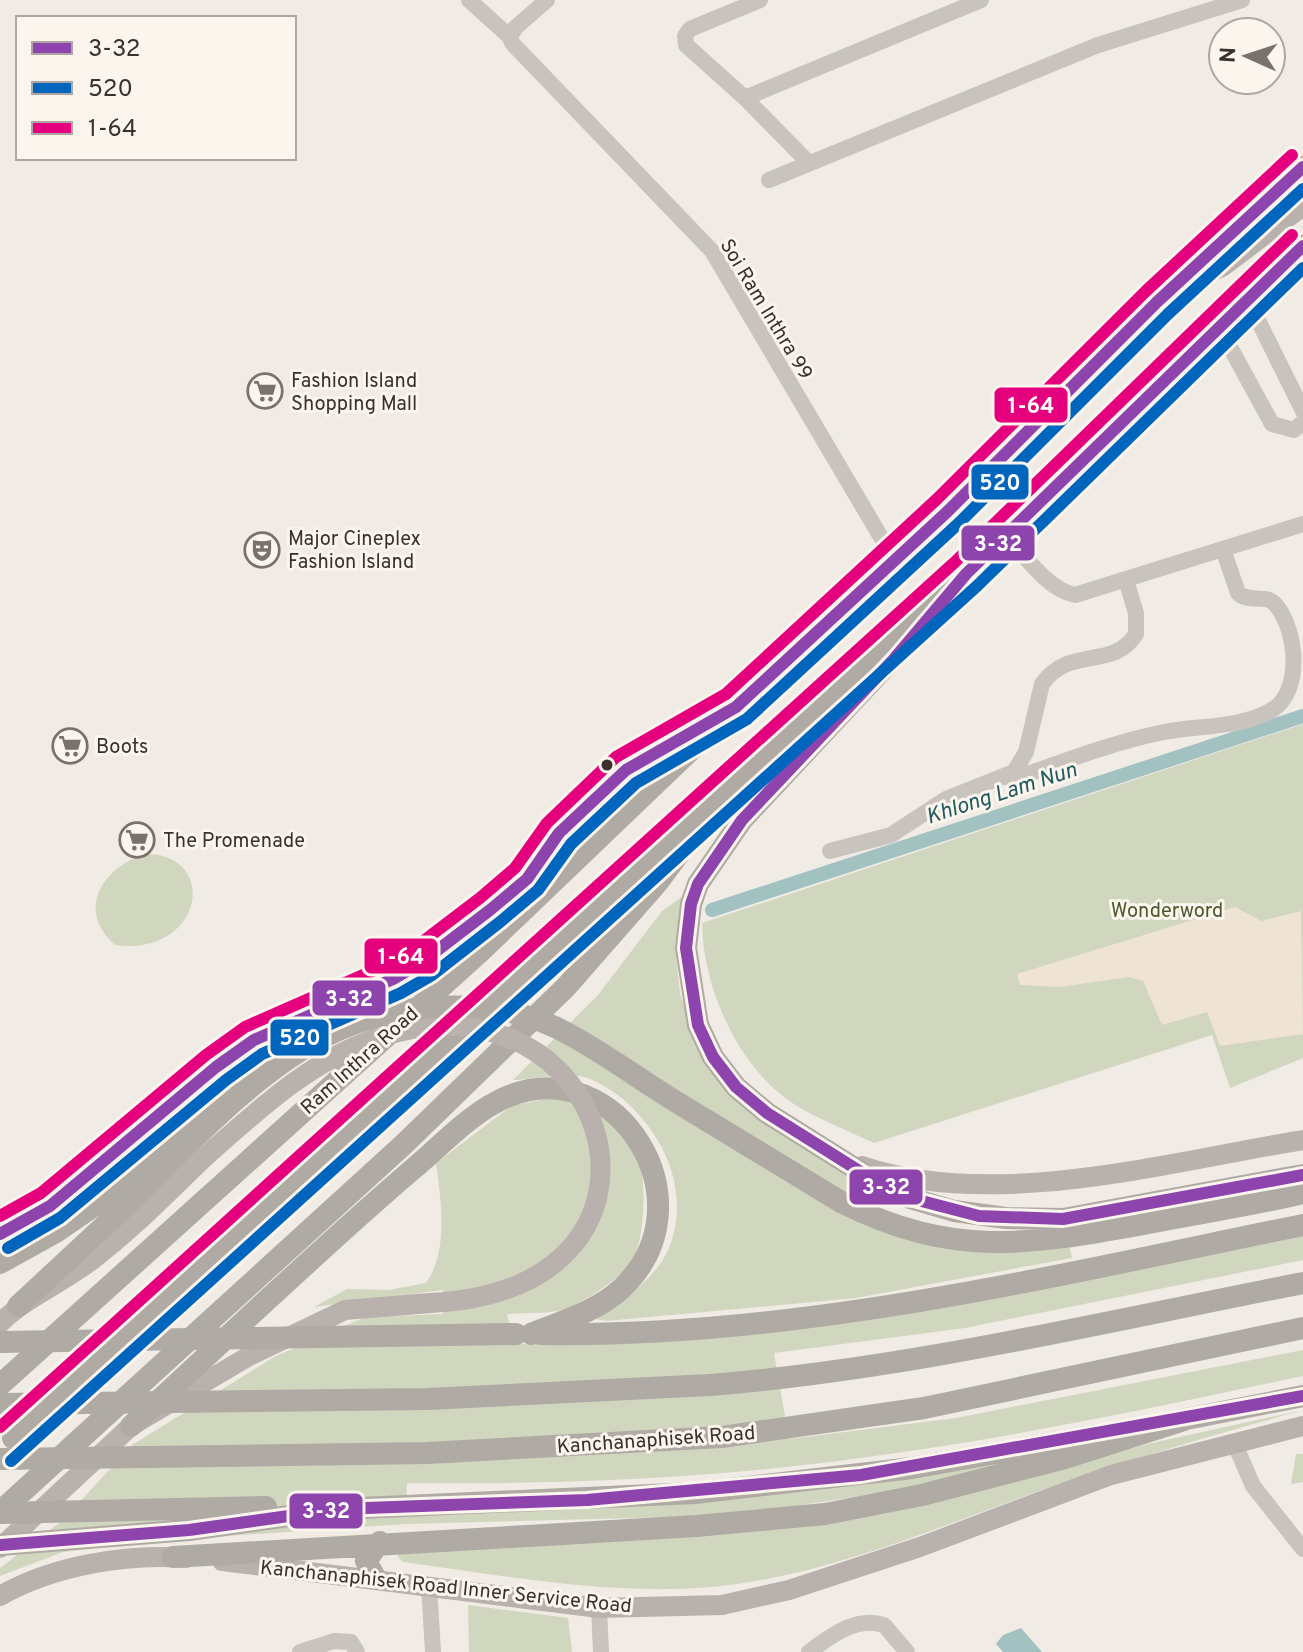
<svg xmlns="http://www.w3.org/2000/svg" width="1303" height="1652" font-family="Overpass,sans-serif">
<style>
.green{fill:#d1d6bf}
.plaza{fill:#eee3d5}
.water{fill:#a1c2c1}
.lines{fill:none;stroke-linecap:round;stroke-linejoin:round}
.canal{stroke:#a1c2c1;stroke-width:14}
.minor{stroke:#c9c3be;stroke-width:16}
.major{stroke:#b8b1ad;stroke-width:20}
.highway{stroke:#afaaa4;stroke-width:22}
.major-bridge{stroke:#b8b1ad;stroke-width:20}
.highway-bridge{stroke:#afaaa4;stroke-width:22}
.bus-1-casing{stroke:#fbf5ee;stroke-width:18}
.bus-2-casing{stroke:#fbf5ee;stroke-width:18}
.bus-3-casing{stroke:#fbf5ee;stroke-width:18}
.bus-1{stroke:#8e44ad;stroke-width:12}
.bus-2{stroke:#0065bd;stroke-width:12}
.bus-3{stroke:#e5007d;stroke-width:12}
.bus-dot{fill:#3b302b;stroke:#fbf5ee;stroke-width:3}
.labels{text-anchor:middle;stroke-width:6;stroke-linejoin:round;paint-order:stroke}
.street-label{font-size:20px;fill:#3b302b;stroke:#fbf5ee}
.poi-label{font-size:20px;fill:#3b302b;stroke:#fbf5ee;text-anchor:start}
.park-label{font-size:20px;fill:#4a5a2e;stroke:#fbf5ee}
.water-label{font-size:22px;font-style:italic;fill:#1f5a5e;stroke:#fbf5ee}
.line-badge{stroke:#fbf5ee;stroke-width:3}
.badge-label{font-size:22px;text-anchor:middle;font-weight:bold;fill:#fff}
</style>
<rect width="100%" height="100%" fill="#f0ebe5"/>
<path class="green" d="M1303,724V1058L1230,1088L1212,1035L874,1143C851,1132 825,1122 802,1109C741,1075 703,991 702,923Z
M145,854C220,853 204,957 115,945C75,910 103,867 145,854Z
M683,896L675,945L680,994L705,1059L862,1185L840,1205L902,1238L1069,1246L1072,1258L856,1298L606,1321L591,1318C624,1300 659,1279 672,1240C688,1186 663,1134 623,1099C611,1090 595,1079 580,1076C559,1073 534,1079 513,1080L598,995L662,911Z
M558,1097C586,1109 615,1121 634,1147C648,1168 646,1239 632,1261C620,1279 588,1299 568,1308C551,1315 525,1312 507,1314L514,1344H571L1303,1232V1260L965,1328L774,1353L789,1439L956,1418L1303,1350V1376C1170,1404 1037,1433 903,1452C739,1477 573,1485 407,1483L406,1510L1016,1455L1018,1464L916,1488L787,1507L675,1517L406,1524L139,1542L63,1552L0,1576V1568L63,1520L132,1445L274,1357L365,1317L443,1314V1290L314,1307L347,1289L389,1290L426,1283C449,1250 441,1200 436,1163L513,1105Z
M1303,1410C1213,1435 1124,1461 1036,1492C919,1534 800,1587 674,1589C583,1591 493,1574 403,1562L398,1557L399,1549L986,1487L1152,1443Z
M1296,1454H1303V1482L1291,1484Z
M468,1605L568,1618L572,1652H469Z"/>
<path class="plaza" d="M1235,907L1261,921L1301,911L1303,1034L1220,1046L1207,1012L1162,1025L1143,981L1129,977L1060,987L1020,985L1017,974Z"/>
<path class="water" d="M1021,1628L1042,1652H1003L996,1644L1003,1635Z"/>
<g class="lines">
<path class="canal" d="M712,910L1303,716"/>
<path class="minor" d="M469,0L510,37
M547,0L515,28L510,37L512,43L712,251L895,561
M760,0L690,29L685,36L686,45L745,98L808,162
M745,98L981,0
M769,180L1098,45L1242,0
M1248,300L1303,411
M1219,327L1272,424L1294,430L1303,422
M1006,535C1024,555 1048,590 1075,595L1303,524
M1006,777H1019C1065,761 1112,743 1159,733C1195,725 1240,729 1272,710C1303,691 1297,631 1276,605C1267,593 1249,604 1238,593L1223,549
M830,851L891,835L946,799L1014,772L1026,752L1042,684C1069,645 1113,671 1136,634V613L1126,580
M0,1213L9,1231
M1234,1442L1253,1486L1303,1549
M429,1585L433,1652
M599,1608L601,1652
M300,1652L334,1641L351,1642L357,1652
M809,1652C831,1636 856,1616 884,1625L907,1652"/>
<path class="major" d="M1176,288L1222,267L1303,206
M862,1166C994,1211 1168,1162 1303,1140
M0,1234L50,1206L216,1067L254,1040L342,1004L422,962L527,879L674,745L722,714
M0,1323C27,1297 62,1283 92,1260C133,1229 169,1191 206,1156
M0,1548L131,1426L249,1356L345,1310L430,1303
M222,1561L599,1608L722,1605L789,1590L920,1547L1111,1475L1303,1426
M0,1596C52,1566 127,1553 186,1558"/>
<path class="highway" d="M911,639L742,820L698,884L691,904L686,948L698,1025L713,1057L736,1087L767,1113L880,1184L910,1198L954,1211L1006,1218L1063,1219L1303,1175
M841,1202C956,1260 1032,1244 1154,1222C1203,1212 1254,1205 1303,1193
M0,1263L56,1232L117,1190L245,1075L342,1004
M18,1306L116,1215
M541,1334C799,1338 1052,1276 1303,1225
M0,1385L481,951L790,655L948,511L1157,302L1303,167
M710,1385C909,1369 1107,1321 1303,1283
M1171,1422L1303,1396
M131,1426C225,1340 316,1252 413,1169C443,1144 472,1111 509,1096C618,1053 712,1203 622,1288C598,1311 561,1322 531,1334
M722,1437L924,1408L1303,1328
M13,1438L966,574L1303,246
M339,1509L695,1493L912,1468L1097,1435
M0,1512L403,1145L566,987L658,882L696,831
M173,1557L696,1526L825,1514L922,1495L1065,1458L1184,1420
M376,1579L366,1561L380,1542"/>
<path class="major-bridge" d="M206,1156C257,1111 309,1062 374,1039C611,957 711,1291 430,1303"/>
<path class="highway-bridge" d="M116,1215C179,1155 250,1074 328,1035C393,1002 490,995 557,1028C596,1047 633,1075 670,1098C727,1133 784,1167 841,1202
M0,1342L516,1334
M0,1404L428,1399L710,1385
M0,1459L427,1453L722,1437
M0,1513L266,1507
M0,1545L189,1530L339,1509"/>
<defs>
<path id="bus-1" d="M1303,246L966,574L894,659L742,820L698,884L691,904L686,948L698,1025L713,1057L736,1087L767,1113L880,1184L910,1198L979,1216L1063,1219L1303,1175
M0,1234L50,1206L216,1067L254,1040L393,979L422,962L490,910L527,879L559,833L626,770L736,707L948,511L1157,302L1303,167
M0,1545L189,1530L339,1509L587,1500L861,1475L1303,1396"/>
<path id="bus-2" d="M8,1248L60,1218L226,1080L262,1054L401,993L432,975L500,922L538,890L571,844L636,783L747,719L959,523L1168,314L1303,189
M11,1461L977,586L1303,268"/>
<path id="bus-3" d="M0,1216L41,1193L206,1055L245,1027L386,965L413,949L480,898L515,868L547,823L616,757L726,694L937,499L1146,291L1292,155
M0,1427L955,562L1292,235"/>
</defs>
<use href="#bus-1" class="bus-1-casing"/>
<use href="#bus-2" class="bus-2-casing"/>
<use href="#bus-3" class="bus-3-casing"/>
<use href="#bus-1" class="bus-1"/>
<use href="#bus-2" class="bus-2"/>
<use href="#bus-3" class="bus-3"/>
</g>
<defs>
<symbol id="supermarket-ring" viewBox="-11 -11 22 22"><circle r="9.5" fill="#fbf5ee" stroke="#7a716c" stroke-width="1.5"/><path d="M-6-5.5h2.5l.6 2H6L4.5 2H-2.5L-4.4-4H-6ZM-1.5 3.2a1.3 1.3 0 1 0 .1 0ZM3 3.2a1.3 1.3 0 1 0 .1 0Z" fill="#7a716c"/></symbol>
<symbol id="theatre-ring" viewBox="-11 -11 22 22"><circle r="9.5" fill="#fbf5ee" stroke="#7a716c" stroke-width="1.5"/><path d="M-5-5.5Q0-4 5-5.5V0Q5 5 0 6Q-5 5-5 0ZM-3.3-2.5H-1v1.5H-3.3ZM1-2.5H3.3v1.5H1ZM-2.8 1Q0 5.5 2.8 1Z" fill="#7a716c"/></symbol>
</defs>
<g fill-rule="evenodd">
<use href="#supermarket-ring" x="245" y="371" width="40" height="40"/>
<use href="#theatre-ring" x="242" y="530" width="40" height="40"/>
<use href="#supermarket-ring" x="50" y="726" width="40" height="40"/>
<use href="#supermarket-ring" x="117" y="820" width="40" height="40"/>
</g>
<circle class="bus-dot" cx="607" cy="765" r="7"/>
<g class="labels">
<g class="street-label">
<text transform="translate(767 309) rotate(59)" y="7">Soi Ram Inthra 99</text>
<text transform="translate(359 1060) rotate(-42)" y="7">Ram Inthra Road</text>
<text transform="translate(656 1439) rotate(-4)" y="7">Kanchanaphisek Road</text>
<text transform="translate(446 1586) rotate(6)" y="7">Kanchanaphisek Road Inner Service Road</text>
</g>
<g class="poi-label">
<text x="291" y="387">Fashion Island<tspan x="291" dy="23">Shopping Mall</tspan></text>
<text x="288" y="545">Major Cineplex<tspan x="288" dy="23">Fashion Island</tspan></text>
<text x="96" y="753">Boots</text>
<text x="163" y="847">The Promenade</text>
</g>
<g class="park-label">
<text x="1167" y="917">Wonderword</text>
</g>
<g class="water-label">
<text transform="translate(1001 792) rotate(-18)" y="8">Khlong Lam Nun</text>
</g>
</g>
<g class="line-badge">
<rect x="993" y="386" width="76" height="38" rx="8" fill="#e5007d"/>
<rect x="970" y="463" width="60" height="38" rx="8" fill="#0065bd"/>
<rect x="960" y="524" width="76" height="38" rx="8" fill="#8e44ad"/>
<rect x="363" y="937" width="76" height="38" rx="8" fill="#e5007d"/>
<rect x="311" y="979" width="76" height="38" rx="8" fill="#8e44ad"/>
<rect x="269" y="1018" width="61" height="39" rx="8" fill="#0065bd"/>
<rect x="848" y="1168" width="76" height="38" rx="8" fill="#8e44ad"/>
<rect x="288" y="1492" width="76" height="38" rx="8" fill="#8e44ad"/>
</g>
<g class="badge-label">
<text x="1031" y="413">1-64</text>
<text x="1000" y="490">520</text>
<text x="998" y="551">3-32</text>
<text x="401" y="964">1-64</text>
<text x="349" y="1006">3-32</text>
<text x="300" y="1045">520</text>
<text x="886" y="1194">3-32</text>
<text x="326" y="1518">3-32</text>
</g>
<rect x="16" y="16" width="280" height="144" fill="#fbf5ee" stroke="#aea6a0" stroke-width="2"/>
<rect x="32" y="42" width="40" height="12" fill="#8e44ad" stroke="#aea6a0" stroke-width="2"/>
<text x="88" y="56" font-size="24" fill="#3b302b">3-32</text>
<rect x="32" y="82" width="40" height="12" fill="#0065bd" stroke="#aea6a0" stroke-width="2"/>
<text x="88" y="96" font-size="24" fill="#3b302b">520</text>
<rect x="32" y="122" width="40" height="12" fill="#e5007d" stroke="#aea6a0" stroke-width="2"/>
<text x="88" y="136" font-size="24" fill="#3b302b">1-64</text>
<g transform="translate(1247 56) rotate(273)"><circle r="38" fill="#fbf5ee" stroke="#aea6a0" stroke-width="2"/>
<path d="M0-6L14 30L0 20L-14 30Z" fill="#7a716c"/>
<text y="-12" font-size="22" font-weight="bold" text-anchor="middle" fill="#3b302b">N</text>
</g>
</svg>
